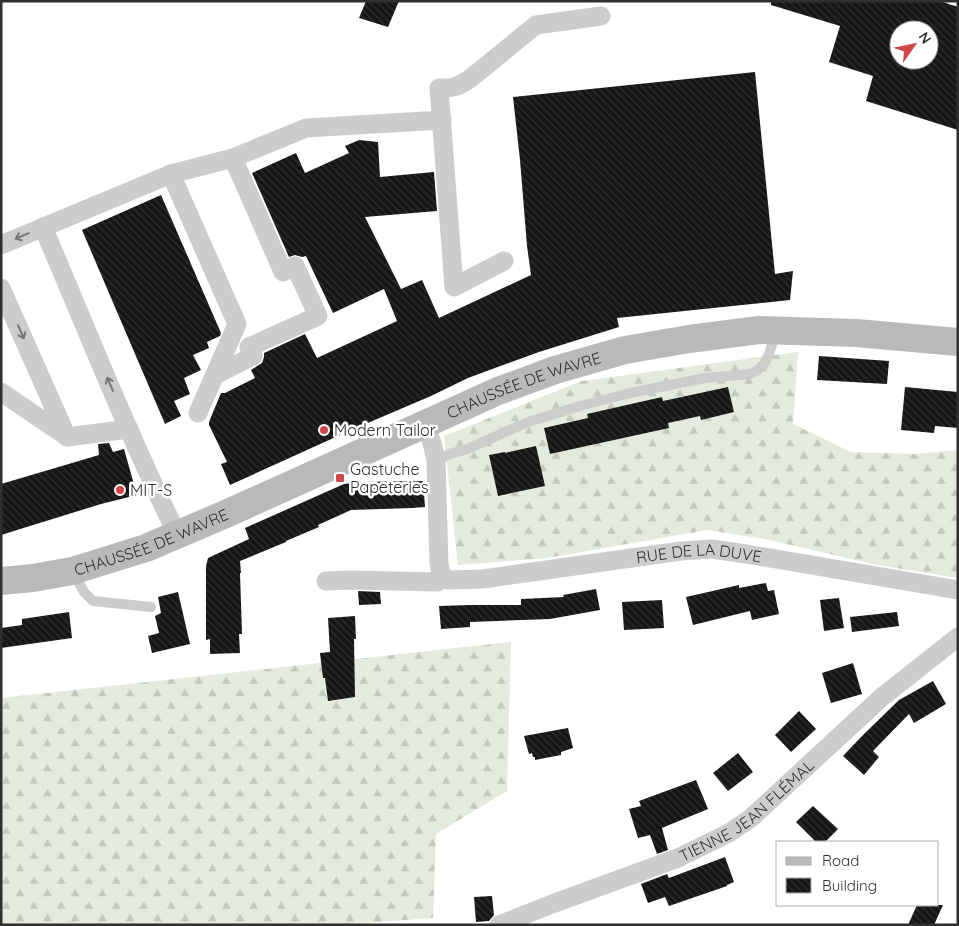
<svg xmlns="http://www.w3.org/2000/svg" width="959" height="926" font-family="Quicksand,sans-serif">
<style>
.forest{fill:url(#forest-firs)}
.building{fill:url(#building-back-hatch);fill-rule:evenodd}
.lines{fill:none;stroke-linecap:round;stroke-linejoin:round}
.service{stroke:#ccc;stroke-width:10}
.minor{stroke:#ccc;stroke-width:19}
.secondary{stroke:#b9b9b9;stroke-width:28}
.oneway{stroke:#767676}
.poi-dot{fill:#d14648;stroke:#fff;stroke-width:2}
.labels{text-anchor:middle;stroke-width:5;stroke-linejoin:round;paint-order:stroke}
.street-label{font-size:16px;fill:#2f2f2f;stroke:#fff}
.poi-label{font-size:16px;fill:#2f2f2f;stroke:#fff;text-anchor:start}
</style>
<defs>
<pattern id="forest-firs" width="22" height="20" patternUnits="userSpaceOnUse" patternTransform="scale(1.25)"><rect width="22" height="20" fill="#e4eade"/><path d="M5 1l3.5 6h-7zM16 11l3.5 6h-7z" fill="#c4c9bf"/></pattern>
<pattern id="building-back-hatch" width="6" height="6" patternUnits="userSpaceOnUse" patternTransform="scale(1.25)"><rect width="6" height="6" fill="#161616"/><path d="M-1 5l2 2M0 0l6 6M5-1l2 2" fill="none" stroke="#303030"/></pattern>
</defs>
<rect width="100%" height="100%" fill="#fff"/>
<path class="forest" d="M798,352L793,424L851,452L914,454L958,450V578L877,565L765,539L707,530L547,558L458,565L444,436L582,381Z
M511,642L507,791L436,834L433,918L335,925H1V698Z"/>
<path class="building" d="M366,1H399L388,27L359,18Z
M771,1H940L958,7V130L866,101L873,76L829,62L840,26L771,5ZM899,30H929V60H899Z
M755,72L775,274L793,271L790,300L617,318L619,327L539,352L468,378L431,396L349,431L230,485L221,464L227,462L209,425V422L221,393H225L255,378L251,370L262,363L264,357V353L305,334L317,358L397,321L384,289L333,313L306,256L302,257L295,255L289,257L252,173L296,153L305,173L349,153L345,146L359,140L378,142L380,177L434,172L437,211L365,217L401,289L422,280L439,318L531,275L527,246L520,160L513,97Z
M161,195L221,333L220,336L207,342L209,348L193,355L201,370L184,378L190,394L174,401L181,416L165,424L82,230Z
M819,356L889,361L887,384L817,380Z
M728,387L734,412L701,420L700,416L668,423L669,428L550,454L544,428L588,418L587,414L662,397L663,401Z
M905,387L958,392V428L935,426L934,433L901,430Z
M109,443L113,452L124,449L137,495L101,504L1,535V484L99,455L98,444Z
M536,446L545,486L498,496L489,455L505,452V453Z
M423,481L425,507L412,508L351,510L318,525L319,527L286,541V542L240,561L241,573H240L242,634H239L240,653L210,654V639L206,640V566L208,558L249,539L245,528L344,484L361,482Z
M766,583L768,591L774,590L779,614L752,620L750,611L693,625L686,597L739,585V588Z
M596,589L600,610L550,619L470,622V627L441,629L439,606L470,605H521V599L564,597L563,595Z
M358,591L380,592L381,604L359,605Z
M178,592L190,644L152,653L148,636L159,633L155,616L161,613L158,597Z
M839,598L844,628L824,631L820,600Z
M662,600L664,628L624,630L622,602Z
M69,612L72,638L1,648V628L22,625V619Z
M897,612L899,626L852,632L850,617Z
M355,616L356,639H354L355,697L328,701L325,678H323L320,653L330,652L328,618Z
M853,663L862,694L831,703L822,673Z
M933,681L946,704L914,723L909,714L873,751L879,757L864,775L843,756L861,737L899,700Z
M799,711L816,729L791,752L775,735Z
M568,728L573,748L561,752V755L535,760V757H533L532,753L529,754L524,736Z
M738,753L753,772L728,791L713,773Z
M696,780L708,809L662,828L668,850L657,854L650,835L638,838L629,809L641,806L639,801Z
M813,806L838,829L825,842H816L796,822Z
M725,857L734,882L727,885V886L669,906L665,897L648,903L641,884L667,874L669,878Z
M492,896L494,915L489,921L476,922L474,897Z
M917,905H943L934,925H908Z"/>
<g class="lines">
<path class="service" d="M436,460L452,453L465,450L528,422L580,406L630,393L705,378L750,374L758,370L764,364L769,354L776,332
M73,572L84,592L93,601L151,607"/>
<g class="minor">
<path d="M171,174L237,324L198,413"/>
<path d="M43,227C87,330 128,434 177,534"/>
<path d="M1,245L171,174L233,158L306,128L442,120"/>
<path d="M504,261L454,287L439,88C453,89 459,86 471,78L536,25L601,16"/>
<path d="M1,288L67,437L129,429"/>
<path d="M215,375L253,356L249,347L318,316L295,266L283,272L233,158"/>
<path d="M1,392L66,436"/>
<path id="s1" d="M425,423L432,443L436,460L439,564L441,574L448,580L483,579L681,551L712,549L746,554L958,590"/>
<path d="M326,581L351,580L437,582L441,574"/>
<path id="s2" d="M499,925L552,904L678,858L729,833L751,818L882,697L958,637"/>
</g>
<path class="secondary" id="s3" d="M1,581L33,578L72,571L146,548L228,513L498,391L555,370L625,350L689,339L759,330L856,333L958,342"/>
</g>
<defs><path id="oneway-shaft" d="M-6 0H5M1.5-3L5.5 0L1.5 3" fill="none" stroke-width="1.6" stroke-linecap="round" stroke-linejoin="round" transform="scale(1.25)"/></defs>
<g class="oneway">
<use href="#oneway-shaft" transform="translate(22 236) rotate(157)"/>
<use href="#oneway-shaft" transform="translate(21 332) rotate(66)"/>
<use href="#oneway-shaft" transform="translate(110 384) rotate(-113)"/>
</g>
<g class="poi-dot">
<circle cx="324" cy="430" r="5"/>
<rect x="335" y="473" width="10" height="10" rx="2.5"/>
<circle cx="120" cy="490" r="5"/>
</g>
<g class="labels">
<g class="street-label">
<text dy="6" stroke="none"><textPath href="#s3" startOffset="561">CHAUSSÉE DE WAVRE</textPath></text>
<text dy="6" stroke="none"><textPath href="#s3" startOffset="156">CHAUSSÉE DE WAVRE</textPath></text>
<text dy="6" stroke="none"><textPath href="#s1" startOffset="415">RUE DE LA DUVE</textPath></text>
<text dy="6" stroke="none"><textPath href="#s2" startOffset="275">TIENNE JEAN FLÉMAL</textPath></text>
</g>
<g class="poi-label">
<text x="334" y="436">Modern Tailor</text>
<text x="350" y="475">Gastuche<tspan x="350" dy="18">Papeteries</tspan></text>
<text x="130" y="496">MIT-S</text>
</g>
</g>
<rect width="959" height="926" fill="none" stroke="#2f2f2f" stroke-width="5"/>
<rect x="776" y="841" width="162" height="65" fill="#ffffff" stroke="#acacac"/>
<rect x="786" y="857" width="25" height="8" fill="#b9b9b9" stroke="#acacac"/>
<text x="822" y="866" font-size="15" fill="#2f2f2f">Road</text>
<rect x="786" y="878" width="25" height="15" fill="url(#building-back-hatch)" stroke="#acacac"/>
<text x="822" y="891" font-size="15" fill="#2f2f2f">Building</text>
<g transform="translate(914 45) rotate(57)"><circle r="24" fill="#ffffff" stroke="#acacac"/>
<path d="M0-4L9 19L0 12L-9 19Z" fill="#d14648"/>
<text y="-8" font-size="14" font-weight="bold" text-anchor="middle" fill="#2f2f2f">N</text>
</g>
</svg>
